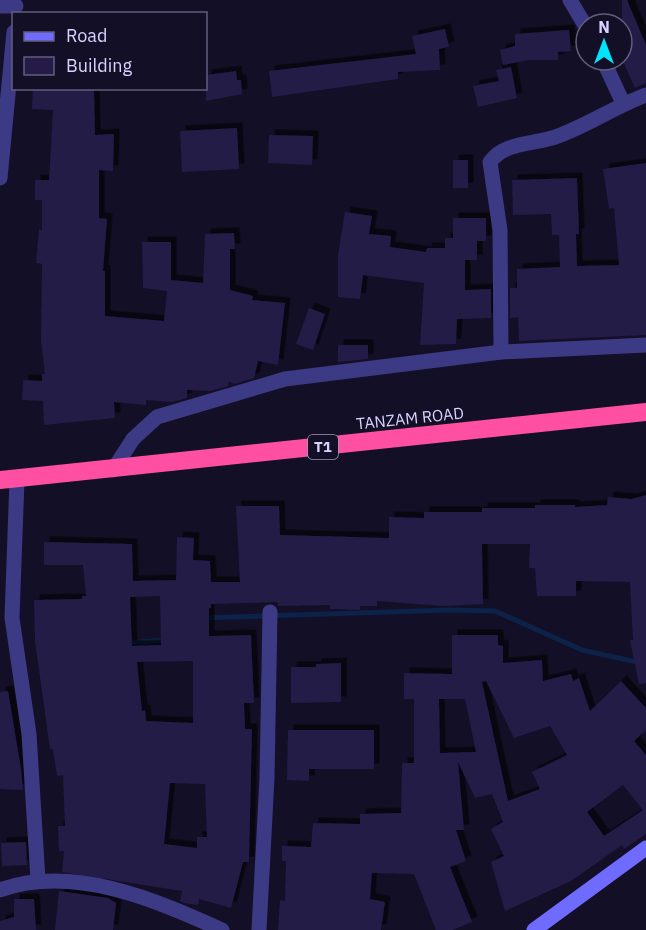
<svg xmlns="http://www.w3.org/2000/svg" width="646" height="930" font-family="'IBM Plex Sans',sans-serif">
<style>
.lines{fill:none;stroke-linecap:round;stroke-linejoin:round}
.stream{stroke:#0c2248;stroke-width:5}
.building{fill:#241b47;fill-rule:evenodd;filter:url(#shadow)}
.street{stroke:#3d3a85;stroke-width:15}
.secondary{stroke:#6f6bff;stroke-width:15}
.highway{stroke:#ff4fa3;stroke-width:18}
.labels{text-anchor:middle;stroke-width:6;stroke-linejoin:round;paint-order:stroke}
.shield{fill:#130f26;stroke:#9e99be;stroke-width:1.5}
.shield-label{font-size:15px;font-weight:bold;fill:#d9d4ff}
.street-label{font-size:16px;fill:#d9d4ff;stroke:#130f26}
</style>
<defs>
<filter id="shadow"><feDropShadow dx="5.5" dy="-5.5" stdDeviation="0" flood-color="#0009"/></filter>
</defs>
<rect width="100%" height="100%" fill="#130f26"/>
<g class="lines">
<g class="stream">
<path d="M 202,618 L 450,610 L 495,611 L 582,650 L 646,664"/>
<path d="M 125,643 L 167,640"/>
</g>
</g>
<g class="building">
<path d="M 622,0 L 627,0 L 646,45 L 646,83 L 635,88 L 622,59 Z"/>
<path d="M 445,29 L 449,47 L 439,49 L 440,70 L 398,72 L 398,79 L 272,97 L 269,71 L 416,54 L 412,36 Z"/>
<path d="M 569,30 L 571,51 L 558,52 L 558,60 L 529,60 L 503,65 L 500,50 L 515,46 L 515,34 Z"/>
<path d="M 511,67 L 517,98 L 478,107 L 473,86 L 499,81 L 496,70 Z"/>
<path d="M 236,71 L 237,80 L 241,80 L 242,94 L 206,101 L 206,75 Z"/>
<path d="M 33,88 L 94,88 L 95,135 L 114,134 L 113,171 L 99,170 L 99,218 L 107,219 L 103,271 L 105,271 L 105,316 L 164,321 L 167,291 L 143,288 L 142,242 L 171,242 L 171,280 L 203,283 L 205,234 L 234,233 L 235,249 L 230,249 L 230,290 L 253,296 L 252,300 L 285,303 L 278,365 L 258,361 L 254,378 L 235,384 L 229,382 L 228,386 L 210,391 L 187,390 L 187,398 L 172,402 L 146,400 L 146,405 L 114,402 L 115,418 L 44,425 L 43,401 L 22,400 L 23,380 L 42,381 L 42,374 L 45,374 L 41,340 L 42,264 L 36,263 L 39,229 L 42,230 L 42,200 L 35,200 L 35,180 L 49,180 L 53,110 L 32,109 Z"/>
<path d="M 237,128 L 239,169 L 182,172 L 180,131 Z"/>
<path d="M 269,135 L 313,136 L 312,165 L 268,163 Z"/>
<rect x="453" y="160" width="15" height="28"/>
<path d="M 646,163 L 646,335 L 519,341 L 518,317 L 510,318 L 510,288 L 517,288 L 517,269 L 560,267 L 559,235 L 552,235 L 551,214 L 513,215 L 512,180 L 577,178 L 579,234 L 576,234 L 577,266 L 619,265 L 614,208 L 609,209 L 603,169 Z"/>
<path d="M 345,212 L 372,216 L 369,234 L 391,236 L 390,247 L 426,252 L 427,248 L 445,248 L 445,238 L 453,238 L 453,218 L 486,218 L 486,241 L 477,241 L 477,260 L 465,260 L 465,290 L 491,289 L 491,318 L 457,319 L 456,344 L 420,345 L 424,283 L 363,275 L 360,299 L 338,297 L 338,255 Z"/>
<path d="M 309,308 L 325,314 L 313,350 L 296,344 Z"/>
<path d="M 338,345 L 368,345 L 368,359 L 338,362 Z"/>
<path d="M 646,495 L 646,683 L 639,684 L 630,640 L 633,640 L 630,582 L 576,581 L 576,596 L 537,596 L 535,568 L 529,568 L 530,544 L 482,544 L 483,604 L 443,606 L 377,601 L 377,606 L 360,606 L 360,610 L 330,609 L 330,605 L 278,606 L 278,602 L 211,604 L 211,608 L 209,608 L 209,636 L 251,635 L 254,703 L 244,703 L 245,729 L 252,729 L 249,862 L 243,862 L 231,908 L 199,899 L 198,905 L 185,903 L 180,901 L 182,891 L 62,872 L 64,851 L 59,851 L 58,826 L 65,826 L 63,775 L 57,776 L 53,749 L 50,749 L 35,641 L 34,600 L 82,599 L 82,596 L 86,596 L 83,565 L 44,565 L 44,542 L 132,544 L 133,581 L 176,580 L 177,537 L 194,538 L 193,560 L 210,561 L 211,582 L 240,582 L 236,506 L 279,506 L 280,535 L 389,538 L 389,517 L 424,518 L 424,512 L 482,512 L 482,508 L 535,508 L 535,505 L 575,505 L 575,507 L 607,505 L 608,497 L 632,499 ZM 160,596 L 161,645 L 132,646 L 130,597 ZM 193,661 L 193,723 L 146,721 L 145,710 L 142,711 L 137,662 ZM 170,783 L 205,784 L 207,837 L 197,837 L 197,848 L 164,844 Z"/>
<path d="M 452,635 L 498,635 L 498,645 L 503,646 L 503,663 L 542,660 L 543,681 L 571,674 L 573,681 L 579,678 L 590,711 L 621,681 L 646,708 L 646,730 L 634,741 L 646,755 L 646,834 L 624,849 L 622,845 L 571,881 L 505,911 L 491,862 L 504,856 L 491,829 L 503,822 L 492,794 L 475,798 L 458,762 L 464,830 L 456,830 L 466,861 L 450,867 L 472,922 L 452,930 L 436,930 L 414,874 L 372,873 L 370,899 L 385,902 L 381,930 L 278,930 L 280,900 L 285,901 L 286,861 L 282,861 L 282,846 L 311,847 L 313,823 L 360,824 L 360,814 L 401,813 L 402,763 L 414,763 L 414,699 L 404,699 L 404,673 L 452,674 ZM 486,681 L 514,738 L 550,726 L 567,755 L 532,772 L 540,789 L 508,801 L 482,682 ZM 439,699 L 465,699 L 476,752 L 440,753 ZM 623,785 L 643,810 L 604,836 L 587,812 Z"/>
<path d="M 341,663 L 341,702 L 291,703 L 291,667 L 316,667 L 316,664 Z"/>
<path d="M 8,691 L 21,769 L 23,790 L 0,789 L 0,692 Z"/>
<path d="M 288,730 L 374,730 L 374,769 L 309,769 L 309,781 L 287,780 Z"/>
<path d="M 26,842 L 27,865 L 2,866 L 1,843 Z"/>
<path d="M 59,891 L 108,898 L 116,903 L 113,930 L 55,930 Z"/>
<path d="M 14,899 L 34,899 L 36,930 L 0,930 L 0,921 L 14,917 Z"/>
</g>
<g class="lines">
<g class="street">
<path d="M 570,0 L 586,27"/>
<path d="M 0,6 L 16,6"/>
<path d="M 603,60 L 623,103"/>
<path d="M 0,178 L 14,32"/>
<path d="M 501,352 L 500,230 L 490,162 C 505,141 535,145 558,136 C 588,125 616,106 646,95"/>
<path d="M 113,470 L 133,439 L 157,417 L 285,379 L 501,352 L 646,345"/>
<path d="M 17,479 L 12,618 L 29,734 L 38,880"/>
<path d="M 0,890 C 73,864 156,900 222,930"/>
<path d="M 259,930 L 267,778 L 270,612"/>
</g>
<path class="secondary" d="M 534,930 L 646,848"/>
<path class="highway" d="M 0,480 L 646,412"/>
</g>
<g class="labels">
<rect class="shield" x="308" y="435" width="30" height="24" rx="4.5"/>
<g class="shield-label">
<text x="323" y="452">T1</text>
</g>
<g class="street-label">
<text transform="translate(410 418) rotate(-6)" y="6">TANZAM ROAD</text>
</g>
</g>
<rect x="12" y="12" width="195" height="78" fill="#130f26" stroke="#625e7d" stroke-width="1.5"/>
<rect x="24" y="32" width="30" height="9" fill="#6f6bff" stroke="#625e7d" stroke-width="1.5"/>
<text x="66" y="42" font-size="18" fill="#d9d4ff">Road</text>
<rect x="24" y="57" width="30" height="18" fill="#241b47" stroke="#625e7d" stroke-width="1.5"/>
<text x="66" y="72" font-size="18" fill="#d9d4ff">Building</text>
<g transform="translate(604 42)"><circle r="28" fill="#130f26" stroke="#625e7d" stroke-width="1.5"/>
<path d="M0-4.5L10 22L0 15L-10 22Z" fill="#00e5ff"/>
<text y="-9" font-size="16" font-weight="bold" text-anchor="middle" fill="#d9d4ff">N</text>
</g>
</svg>
